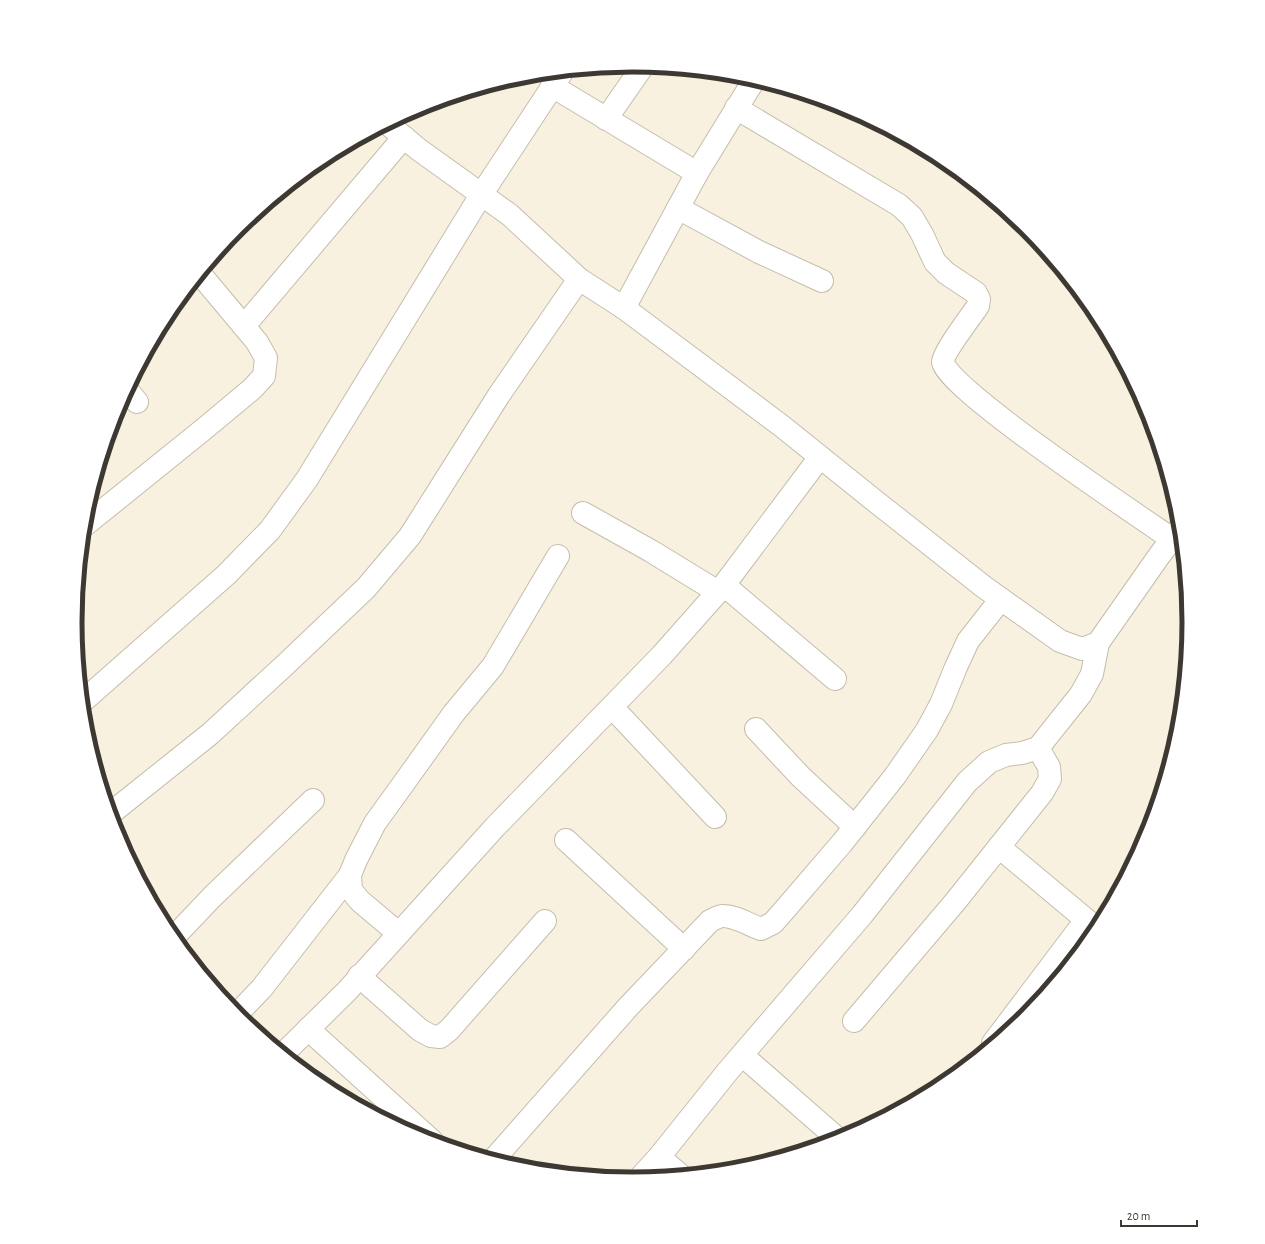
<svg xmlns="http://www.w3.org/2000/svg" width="1265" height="1244" font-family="'Alegreya Sans',sans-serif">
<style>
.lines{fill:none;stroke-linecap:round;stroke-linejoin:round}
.minor-casing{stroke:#c5bdac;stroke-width:24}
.minor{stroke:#fff;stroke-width:22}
.rim{fill:none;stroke:#3d3932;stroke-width:5}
</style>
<rect width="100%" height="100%" fill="#f9f1df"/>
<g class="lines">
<g class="minor-casing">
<g id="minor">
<path d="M 552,86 L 697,173"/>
<path d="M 736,108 L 899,205 L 912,217 L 922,234 L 935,262 L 946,273 L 976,293 L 979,299 L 978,306 C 971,316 943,353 943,362 C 946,388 1140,517 1172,539"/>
<path d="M 606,119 L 643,66"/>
<path d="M 388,124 L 418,149 L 510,215 L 579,279 L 624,308 L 783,427 L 875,501 L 984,587 L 1060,641 L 1082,649 L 1098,643 L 1159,556 L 1180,528"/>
<path d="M 678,208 L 759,252 L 822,281"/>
<path d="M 624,308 L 697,173 L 754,80"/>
<path d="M 244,326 L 404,137"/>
<path d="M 128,391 L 137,402"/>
<path d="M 583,513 L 651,551 L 718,592"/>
<path d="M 85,525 L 204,429 L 252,389 L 264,376 L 266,358 L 257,342 L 201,275"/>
<path d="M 724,585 L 835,679"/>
<path d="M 83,701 L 226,575 L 270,530 L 307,479 L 481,195 L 562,72"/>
<path d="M 612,707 L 715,817"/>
<path d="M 756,729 L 801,777 L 855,827"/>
<path d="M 111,813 L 210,734 L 285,665 L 366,588 L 410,536 L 499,395 L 579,279"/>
<path d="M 566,840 L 684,949"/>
<path d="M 999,847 L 1096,928"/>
<path d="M 398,933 L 360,901 L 351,890 L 350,875 L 356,860 L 375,823 L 401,787 L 454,713 L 493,666 L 558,556"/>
<path d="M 174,937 L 212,897 L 313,800"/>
<path d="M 359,976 L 420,1030 L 431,1036 L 440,1037 L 449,1030 L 545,921"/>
<path d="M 237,1014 L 262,988 L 350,875"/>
<path d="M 854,1021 L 955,902 L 1042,793 L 1050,779 L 1049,767 L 1038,748"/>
<path d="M 308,1029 L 432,1141"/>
<path d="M 993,1043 L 1086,920"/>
<path d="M 284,1053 L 347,991 L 495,827 L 662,655 L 724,585 L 820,457"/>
<path d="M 742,1055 L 838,1139"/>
<path d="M 659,1157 L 679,1174"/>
<path d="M 494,1159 L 628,1007 L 710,921 C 714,919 719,916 723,916 C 736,916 749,925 761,929 L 773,923 L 787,907 L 842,843 L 895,776 L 927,730 L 941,704 L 956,667 L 968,641 L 1001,599"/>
<path d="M 640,1178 L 659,1157 L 728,1071 L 862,915 L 967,782 L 989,762 L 1006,755 L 1022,753 L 1038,748 L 1081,694 L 1092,674 L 1098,643"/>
</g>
</g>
<use href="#minor" class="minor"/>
</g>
<path d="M0 0H1265V1244H0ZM82 622a550 550 0 1 1 1100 0a550 550 0 1 1-1100 0Z" fill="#fff" fill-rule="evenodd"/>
<path class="rim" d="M82 622a550 550 0 1 1 1100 0a550 550 0 1 1-1100 0Z"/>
<path d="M1121 1220v6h76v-6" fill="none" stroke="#3d3932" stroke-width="2"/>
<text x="1127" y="1220" font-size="12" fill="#3d3932" stroke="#ffffff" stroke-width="3" paint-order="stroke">20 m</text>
</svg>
